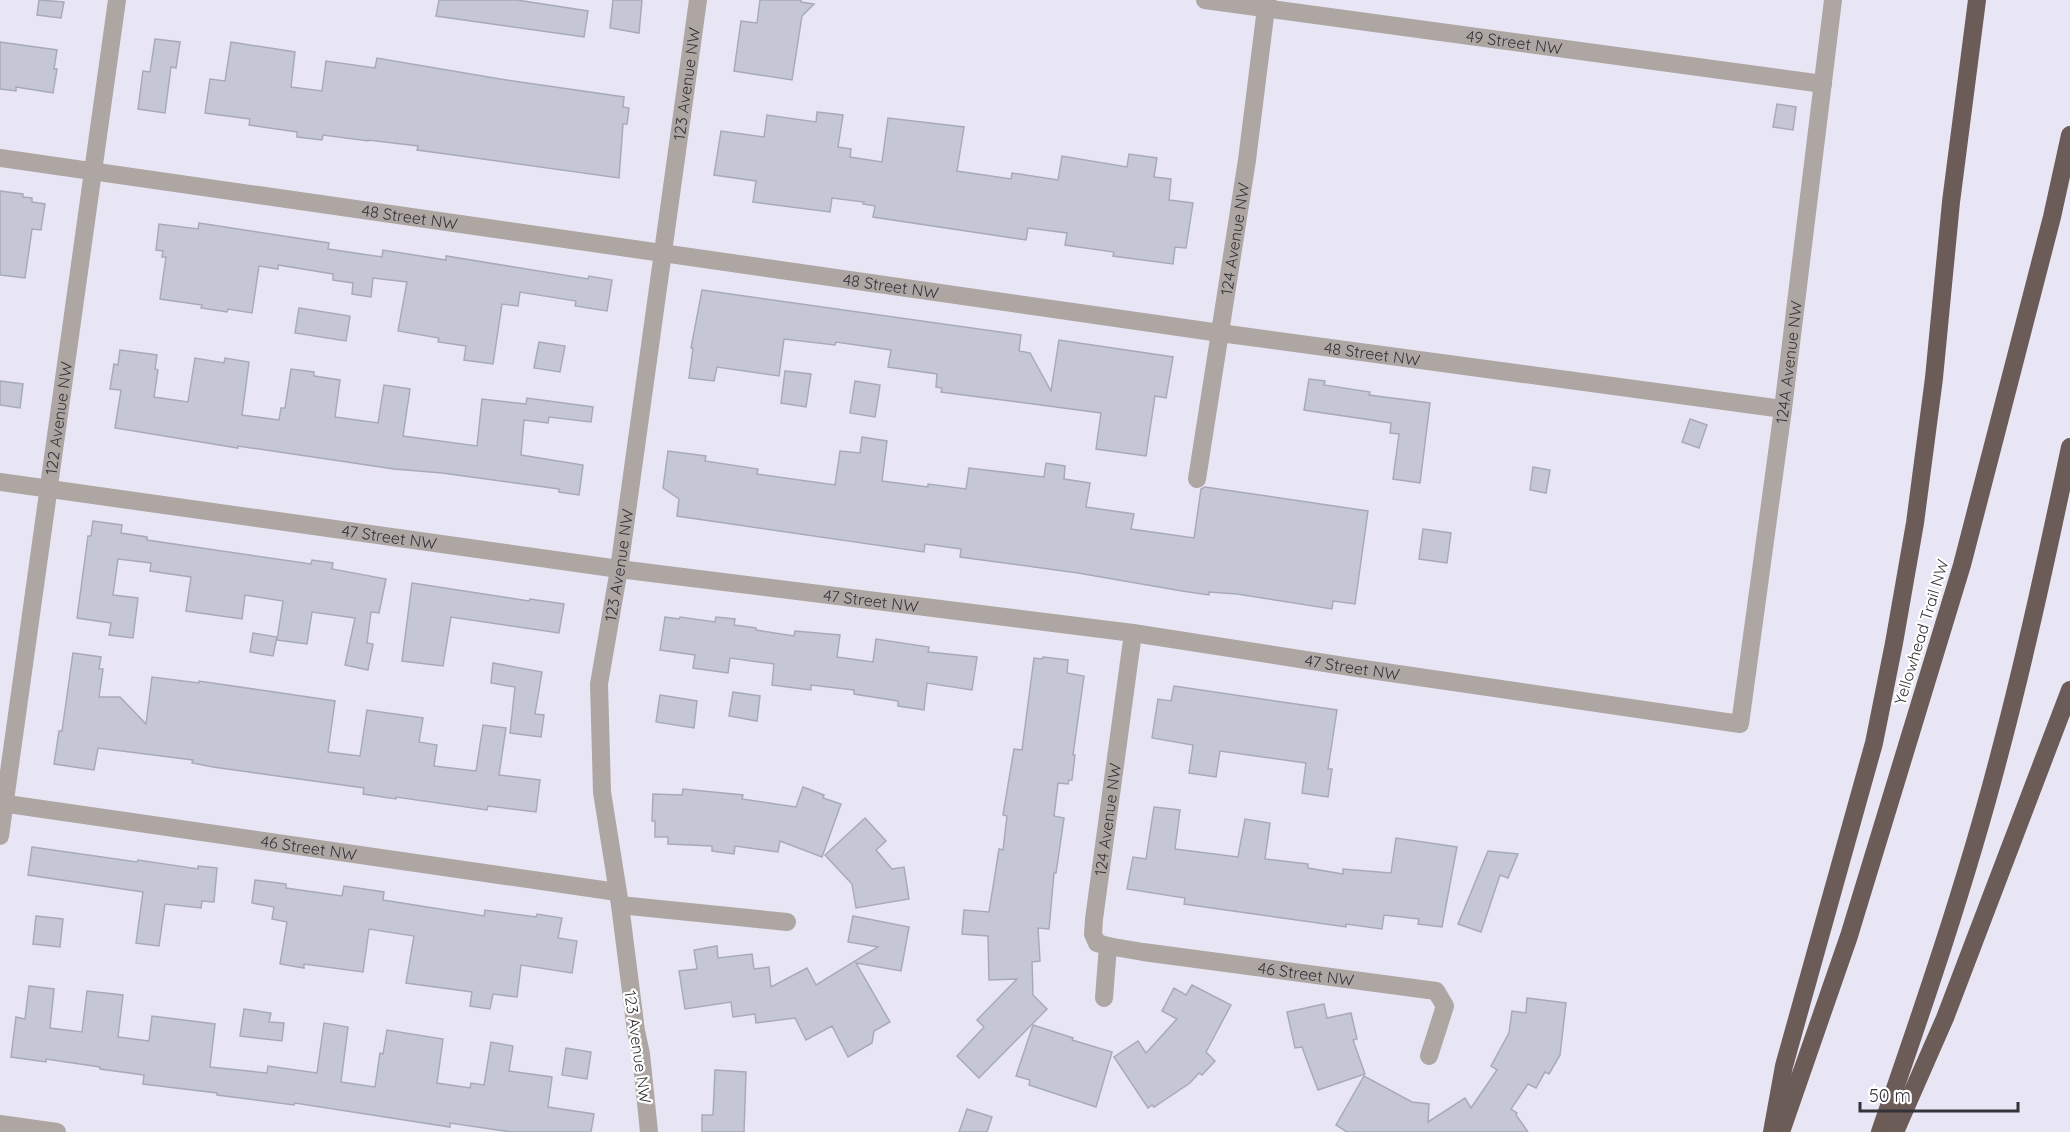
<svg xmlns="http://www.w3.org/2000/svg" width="2070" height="1132" font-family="Quicksand,sans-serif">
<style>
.building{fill:#c6c7d6;stroke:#a9aab9;stroke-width:1.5}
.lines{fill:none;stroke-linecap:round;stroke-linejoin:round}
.street{stroke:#aea6a3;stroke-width:18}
.highway{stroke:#6c5c57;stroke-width:18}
.labels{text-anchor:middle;stroke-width:4.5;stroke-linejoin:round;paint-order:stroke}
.street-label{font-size:16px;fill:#35333a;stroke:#fff}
</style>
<rect width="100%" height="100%" fill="#e8e5f5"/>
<g class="building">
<path d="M 39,0 L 64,2 L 61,18 L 37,15 Z"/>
<path d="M 439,0 L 517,0 L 588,11 L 584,37 L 436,16 Z"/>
<path d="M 613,0 L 642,0 L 639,33 L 610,28 Z"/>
<path d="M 760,0 L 801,0 L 801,2 L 814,4 L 802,16 L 792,80 L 734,71 L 741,21 L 757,23 Z"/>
<path d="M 155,39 L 180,42 L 176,68 L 171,67 L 165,113 L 138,109 L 143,71 L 150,72 Z"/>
<path d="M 0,42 L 57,50 L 54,69 L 57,69 L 53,93 L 16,87 L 16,91 L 0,89 Z"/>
<path d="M 231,42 L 295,52 L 291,87 L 322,91 L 326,61 L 375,68 L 377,58 L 500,79 L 624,97 L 623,107 L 629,108 L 627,124 L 623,124 L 619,178 L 439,153 L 417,150 L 418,146 L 368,140 L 368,141 L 323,135 L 322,140 L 297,137 L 297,132 L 249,125 L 250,119 L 205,113 L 210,79 L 225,81 Z"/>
<path d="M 1777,104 L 1796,107 L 1793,130 L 1773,127 Z"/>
<path d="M 817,112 L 843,115 L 838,147 L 851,149 L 850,157 L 882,162 L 888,118 L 964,127 L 957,171 L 1011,179 L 1012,173 L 1058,180 L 1062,156 L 1127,167 L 1129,154 L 1157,158 L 1154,177 L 1171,179 L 1169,200 L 1193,203 L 1186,248 L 1175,247 L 1173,264 L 1113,256 L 1114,252 L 1065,245 L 1067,233 L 1028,228 L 1026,240 L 873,217 L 875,206 L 863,204 L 864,202 L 832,198 L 830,212 L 753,202 L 756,181 L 714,175 L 721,131 L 764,137 L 767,115 L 816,122 Z"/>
<path d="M 0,191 L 23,194 L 23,197 L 32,198 L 32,202 L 45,204 L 41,230 L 32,229 L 25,278 L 0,275 Z"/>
<path d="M 199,223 L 329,243 L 328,249 L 382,257 L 383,250 L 446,260 L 446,256 L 588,279 L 589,276 L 612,280 L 607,311 L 575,306 L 576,301 L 520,292 L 518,306 L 502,304 L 493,364 L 464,360 L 466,346 L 438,342 L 439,338 L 398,331 L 407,282 L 373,278 L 371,297 L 352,294 L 353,283 L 333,280 L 333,274 L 278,265 L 278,269 L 259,266 L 252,313 L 228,309 L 227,312 L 201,308 L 202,305 L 160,299 L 166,257 L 162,257 L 163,251 L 156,250 L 159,224 L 198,229 Z"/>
<path d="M 702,290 L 1021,335 L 1019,351 L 1030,353 L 1051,391 L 1059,340 L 1173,357 L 1166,398 L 1155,396 L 1146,456 L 1096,449 L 1101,413 L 941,392 L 942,388 L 936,387 L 937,374 L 888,367 L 891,350 L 836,342 L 835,345 L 784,339 L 779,376 L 717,367 L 714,381 L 689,378 L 693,348 L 691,348 Z"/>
<path d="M 299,308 L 350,316 L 346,341 L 295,333 Z"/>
<path d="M 539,342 L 565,346 L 560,372 L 534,368 Z"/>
<path d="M 120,350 L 157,355 L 155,369 L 158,370 L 154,397 L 188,402 L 195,358 L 224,363 L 225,358 L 249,362 L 242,415 L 279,420 L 281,408 L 285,408 L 291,369 L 314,372 L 314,376 L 340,380 L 335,417 L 378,423 L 384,385 L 410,389 L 403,436 L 477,446 L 482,399 L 526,404 L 527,398 L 593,407 L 591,422 L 549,417 L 548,423 L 524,420 L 521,455 L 583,465 L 579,495 L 559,492 L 559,489 L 442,473 L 394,469 L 238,446 L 238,448 L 115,428 L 121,390 L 110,389 L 114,364 L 118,365 Z"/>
<path d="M 785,371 L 811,374 L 806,407 L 781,403 Z"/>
<path d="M 1309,379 L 1325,381 L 1324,385 L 1370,392 L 1369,395 L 1430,403 L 1420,483 L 1393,479 L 1399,434 L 1390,433 L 1391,423 L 1304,410 Z"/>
<path d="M 0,381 L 23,384 L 20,408 L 0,405 Z"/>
<path d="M 855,381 L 880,385 L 875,417 L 850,413 Z"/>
<path d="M 1690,419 L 1707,425 L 1699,448 L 1682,442 Z"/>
<path d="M 862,437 L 887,441 L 882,481 L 928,487 L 928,484 L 966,489 L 969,468 L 1044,477 L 1046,463 L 1065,466 L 1064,479 L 1090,483 L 1086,507 L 1134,514 L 1131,529 L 1194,538 L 1201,489 L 1205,487 L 1368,511 L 1355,604 L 1333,601 L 1332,609 L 1237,594 L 1209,592 L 1209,595 L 1182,591 L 1078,573 L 960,557 L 961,549 L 925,544 L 924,552 L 677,516 L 679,499 L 663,488 L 668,451 L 706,456 L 705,461 L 758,469 L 757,474 L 835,485 L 840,451 L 860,453 Z"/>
<path d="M 1533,467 L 1550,470 L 1546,493 L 1530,490 Z"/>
<path d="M 93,521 L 122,525 L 121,533 L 147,537 L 147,540 L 311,564 L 312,560 L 333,563 L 332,569 L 386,579 L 379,613 L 371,612 L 367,643 L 373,644 L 368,670 L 345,665 L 355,618 L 312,612 L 307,644 L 277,640 L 283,601 L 245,595 L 242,619 L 186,611 L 191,577 L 150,571 L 151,563 L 118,559 L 113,595 L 138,598 L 133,638 L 109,635 L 111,623 L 77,618 L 88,536 L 91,536 Z"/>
<path d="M 1423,529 L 1451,533 L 1447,563 L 1419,559 Z"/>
<path d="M 412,583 L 529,601 L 530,599 L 564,604 L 559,633 L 451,617 L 443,666 L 402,661 Z"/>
<path d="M 665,617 L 679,619 L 680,617 L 715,622 L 716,617 L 735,619 L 734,625 L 756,628 L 756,630 L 794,636 L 795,631 L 840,635 L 837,657 L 873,662 L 876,639 L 929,647 L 928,652 L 977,657 L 972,690 L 927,683 L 924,710 L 898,706 L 898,701 L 854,694 L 854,690 L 811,685 L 811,690 L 772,685 L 774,664 L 730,658 L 728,673 L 693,668 L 695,655 L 660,650 Z"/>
<path d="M 253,633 L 277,637 L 273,656 L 250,652 Z"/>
<path d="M 73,653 L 101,657 L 99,669 L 103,669 L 99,697 L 120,697 L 146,724 L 152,677 L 199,683 L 199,681 L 335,701 L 328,752 L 360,756 L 367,710 L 423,718 L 419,742 L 437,745 L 434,766 L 476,771 L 483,725 L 506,728 L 499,775 L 540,780 L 536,812 L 488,806 L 487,810 L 396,797 L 396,799 L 363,794 L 364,788 L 213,767 L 192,763 L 193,760 L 98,748 L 94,770 L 54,764 L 59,731 L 62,731 Z"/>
<path d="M 1043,657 L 1068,660 L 1067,673 L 1084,676 L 1073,755 L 1075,755 L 1072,780 L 1069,780 L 1068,784 L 1058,783 L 1054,816 L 1064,818 L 1056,873 L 1054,873 L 1049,929 L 1038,928 L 1040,961 L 1032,962 L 1033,995 L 1047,1009 L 979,1078 L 957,1056 L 984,1027 L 977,1020 L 1017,979 L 989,980 L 988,936 L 962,934 L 964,910 L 989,912 L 999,849 L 1003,850 L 1007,816 L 1003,815 L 1014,749 L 1022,750 L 1034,658 L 1042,659 Z"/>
<path d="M 493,663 L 542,672 L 535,714 L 544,715 L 541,737 L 510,733 L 515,687 L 491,683 Z"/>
<path d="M 1174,686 L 1337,710 L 1328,769 L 1332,769 L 1328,797 L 1302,793 L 1306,763 L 1220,751 L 1216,777 L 1189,773 L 1193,745 L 1152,738 L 1158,699 L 1171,701 Z"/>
<path d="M 733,692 L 760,696 L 757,721 L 729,716 Z"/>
<path d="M 660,695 L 697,701 L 694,728 L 656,722 Z"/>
<path d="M 803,787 L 824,795 L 823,798 L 841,804 L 822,857 L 780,841 L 778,852 L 735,846 L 734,854 L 712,851 L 712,846 L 668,844 L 668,837 L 655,837 L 655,821 L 652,821 L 653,794 L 682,795 L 683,789 L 743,795 L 742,799 L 796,807 Z"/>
<path d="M 1154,807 L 1180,810 L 1175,849 L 1238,857 L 1245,819 L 1270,823 L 1265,859 L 1308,864 L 1308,868 L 1343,874 L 1343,869 L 1391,873 L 1396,838 L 1457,847 L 1442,927 L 1418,924 L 1419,919 L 1384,915 L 1382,929 L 1346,924 L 1346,927 L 1184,904 L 1185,898 L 1127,889 L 1133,857 L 1146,859 Z"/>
<path d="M 865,818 L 886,841 L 876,850 L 892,869 L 904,867 L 909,899 L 856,908 L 852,884 L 825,855 Z"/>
<path d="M 32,847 L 137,862 L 138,860 L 198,869 L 198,866 L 217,868 L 214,902 L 202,901 L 201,908 L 165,904 L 159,946 L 136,943 L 143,892 L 28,875 Z"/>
<path d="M 1488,851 L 1518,854 L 1508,878 L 1500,875 L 1481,932 L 1458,924 Z"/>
<path d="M 255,880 L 286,884 L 286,888 L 342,896 L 344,886 L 384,892 L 383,900 L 484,916 L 485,910 L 536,917 L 537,914 L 562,918 L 558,938 L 577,941 L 572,973 L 521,965 L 517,997 L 493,994 L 490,1009 L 470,1006 L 472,992 L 406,983 L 414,936 L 369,929 L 363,972 L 304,964 L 304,968 L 280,964 L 287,922 L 272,919 L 274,907 L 252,903 Z"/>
<path d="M 36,916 L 63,919 L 60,947 L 33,944 Z"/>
<path d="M 853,916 L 909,927 L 901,971 L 856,963 L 890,1022 L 874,1031 L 872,1043 L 848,1057 L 832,1026 L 806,1040 L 795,1018 L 756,1023 L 755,1014 L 733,1017 L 731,1002 L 685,1009 L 679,971 L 697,969 L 694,950 L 717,946 L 718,958 L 752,954 L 754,969 L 769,967 L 771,987 L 807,968 L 816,985 L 878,947 L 848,942 Z"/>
<path d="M 1192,985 L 1231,1005 L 1206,1052 L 1215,1061 L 1202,1075 L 1199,1073 L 1190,1083 L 1154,1107 L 1152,1105 L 1148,1108 L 1114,1057 L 1138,1041 L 1146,1053 L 1177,1019 L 1162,1011 L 1174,988 L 1186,995 Z"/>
<path d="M 29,986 L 54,989 L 50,1028 L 82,1032 L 87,991 L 123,995 L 118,1037 L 149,1041 L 152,1016 L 215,1024 L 210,1067 L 267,1073 L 268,1066 L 317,1073 L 324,1023 L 348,1027 L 341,1082 L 375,1087 L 380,1053 L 383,1054 L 387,1030 L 443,1039 L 437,1083 L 470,1088 L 471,1083 L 484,1085 L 491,1042 L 513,1046 L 509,1071 L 552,1077 L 548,1107 L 594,1114 L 591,1132 L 511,1132 L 450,1123 L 450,1127 L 295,1103 L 294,1105 L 217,1095 L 217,1093 L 143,1084 L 144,1075 L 100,1069 L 100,1067 L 46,1059 L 46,1062 L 11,1057 L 16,1017 L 25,1019 Z"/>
<path d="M 1527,998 L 1566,1003 L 1560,1055 L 1549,1074 L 1545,1072 L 1536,1088 L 1528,1084 L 1511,1109 L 1517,1113 L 1516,1115 L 1528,1132 L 1347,1132 L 1336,1125 L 1364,1076 L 1412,1102 L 1429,1104 L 1428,1122 L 1465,1098 L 1471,1108 L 1497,1070 L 1491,1066 L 1509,1033 L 1512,1011 L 1526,1013 Z"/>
<path d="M 1324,1004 L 1327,1018 L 1351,1013 L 1357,1039 L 1353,1040 L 1365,1074 L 1318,1090 L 1302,1047 L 1295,1048 L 1287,1012 Z"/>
<path d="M 244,1009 L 271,1013 L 269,1022 L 284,1023 L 282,1041 L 240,1036 Z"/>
<path d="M 1033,1025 L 1073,1038 L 1072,1040 L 1112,1052 L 1096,1107 L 1029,1085 L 1030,1080 L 1016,1076 Z"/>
<path d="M 566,1048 L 591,1052 L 587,1079 L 562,1075 Z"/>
<path d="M 715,1070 L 746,1072 L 744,1132 L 702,1132 L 702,1115 L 713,1115 Z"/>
<path d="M 967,1109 L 992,1117 L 987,1132 L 959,1132 Z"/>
</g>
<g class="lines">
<g class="street">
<path id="s1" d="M 1205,0 L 1823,84"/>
<path id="s2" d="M 0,158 L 1220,333 L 1783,409"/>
<path id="s3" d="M 1197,479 L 1247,160 L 1267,0"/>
<path id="s4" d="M 0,482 L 619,569 L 1133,633 L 1357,668 L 1740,724 L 1783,409 L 1833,0"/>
<path id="s5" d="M 0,803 L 617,892"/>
<path id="s6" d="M 0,836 L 117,0"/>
<path d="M 620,905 L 787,922"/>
<path id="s7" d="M 1108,946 L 1143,952 L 1436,991 L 1445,1006 L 1429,1056"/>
<path id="s8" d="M 1104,998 L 1108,946 L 1097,943 L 1093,934 L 1094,919 L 1133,633"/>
<path d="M 0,1124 L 57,1132"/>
<path id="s9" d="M 649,1132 L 641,1054 L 636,1031 L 620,905 L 602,792 L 599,684 L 619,569 L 698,0"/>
</g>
<g class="highway">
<path d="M 1782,1129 L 1849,936 L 1962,565 L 2052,217 L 2070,135"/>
<path d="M 1772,1132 L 1784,1066 L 1874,743 L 1894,643 L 1915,523 L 1934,378 L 1951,202 L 1977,0"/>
<path d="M 1880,1132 C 1923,1008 1966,883 1999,756 C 2026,654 2048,551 2070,447"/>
<path d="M 1895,1132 L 1945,1018 L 2070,690"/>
</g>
</g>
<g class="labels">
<g class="street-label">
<text dy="6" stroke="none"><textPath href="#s1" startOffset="312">49 Street NW</textPath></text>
<text dy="6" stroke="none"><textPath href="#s9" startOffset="1058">123 Avenue NW</textPath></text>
<text dy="6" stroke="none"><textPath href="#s2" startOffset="414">48 Street NW</textPath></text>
<text dy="6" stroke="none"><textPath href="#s3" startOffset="243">124 Avenue NW</textPath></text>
<text dy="6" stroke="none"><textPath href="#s2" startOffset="900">48 Street NW</textPath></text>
<text dy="6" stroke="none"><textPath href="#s2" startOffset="1386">48 Street NW</textPath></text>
<text dy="6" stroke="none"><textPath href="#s4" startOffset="2122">124A Avenue NW</textPath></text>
<text dy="6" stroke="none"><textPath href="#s6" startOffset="422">122 Avenue NW</textPath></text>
<text dy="6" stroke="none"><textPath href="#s4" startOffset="393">47 Street NW</textPath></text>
<text dy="6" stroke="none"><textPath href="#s9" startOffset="572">123 Avenue NW</textPath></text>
<text dy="6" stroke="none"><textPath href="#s4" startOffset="879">47 Street NW</textPath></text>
<text transform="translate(1921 632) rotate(-73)" y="6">Yellowhead Trail NW</text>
<text dy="6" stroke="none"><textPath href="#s4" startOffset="1365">47 Street NW</textPath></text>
<text dy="6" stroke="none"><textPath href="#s8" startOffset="189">124 Avenue NW</textPath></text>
<text dy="6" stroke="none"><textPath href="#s5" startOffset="312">46 Street NW</textPath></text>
<text dy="6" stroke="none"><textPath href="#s7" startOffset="200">46 Street NW</textPath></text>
<text transform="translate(638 1047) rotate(82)" y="6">123 Avenue NW</text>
</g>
</g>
<path d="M1860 1102v9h158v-9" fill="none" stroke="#35333a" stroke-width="3"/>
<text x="1869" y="1102" font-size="18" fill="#35333a" stroke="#ffffff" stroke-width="4.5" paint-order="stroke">50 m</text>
</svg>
